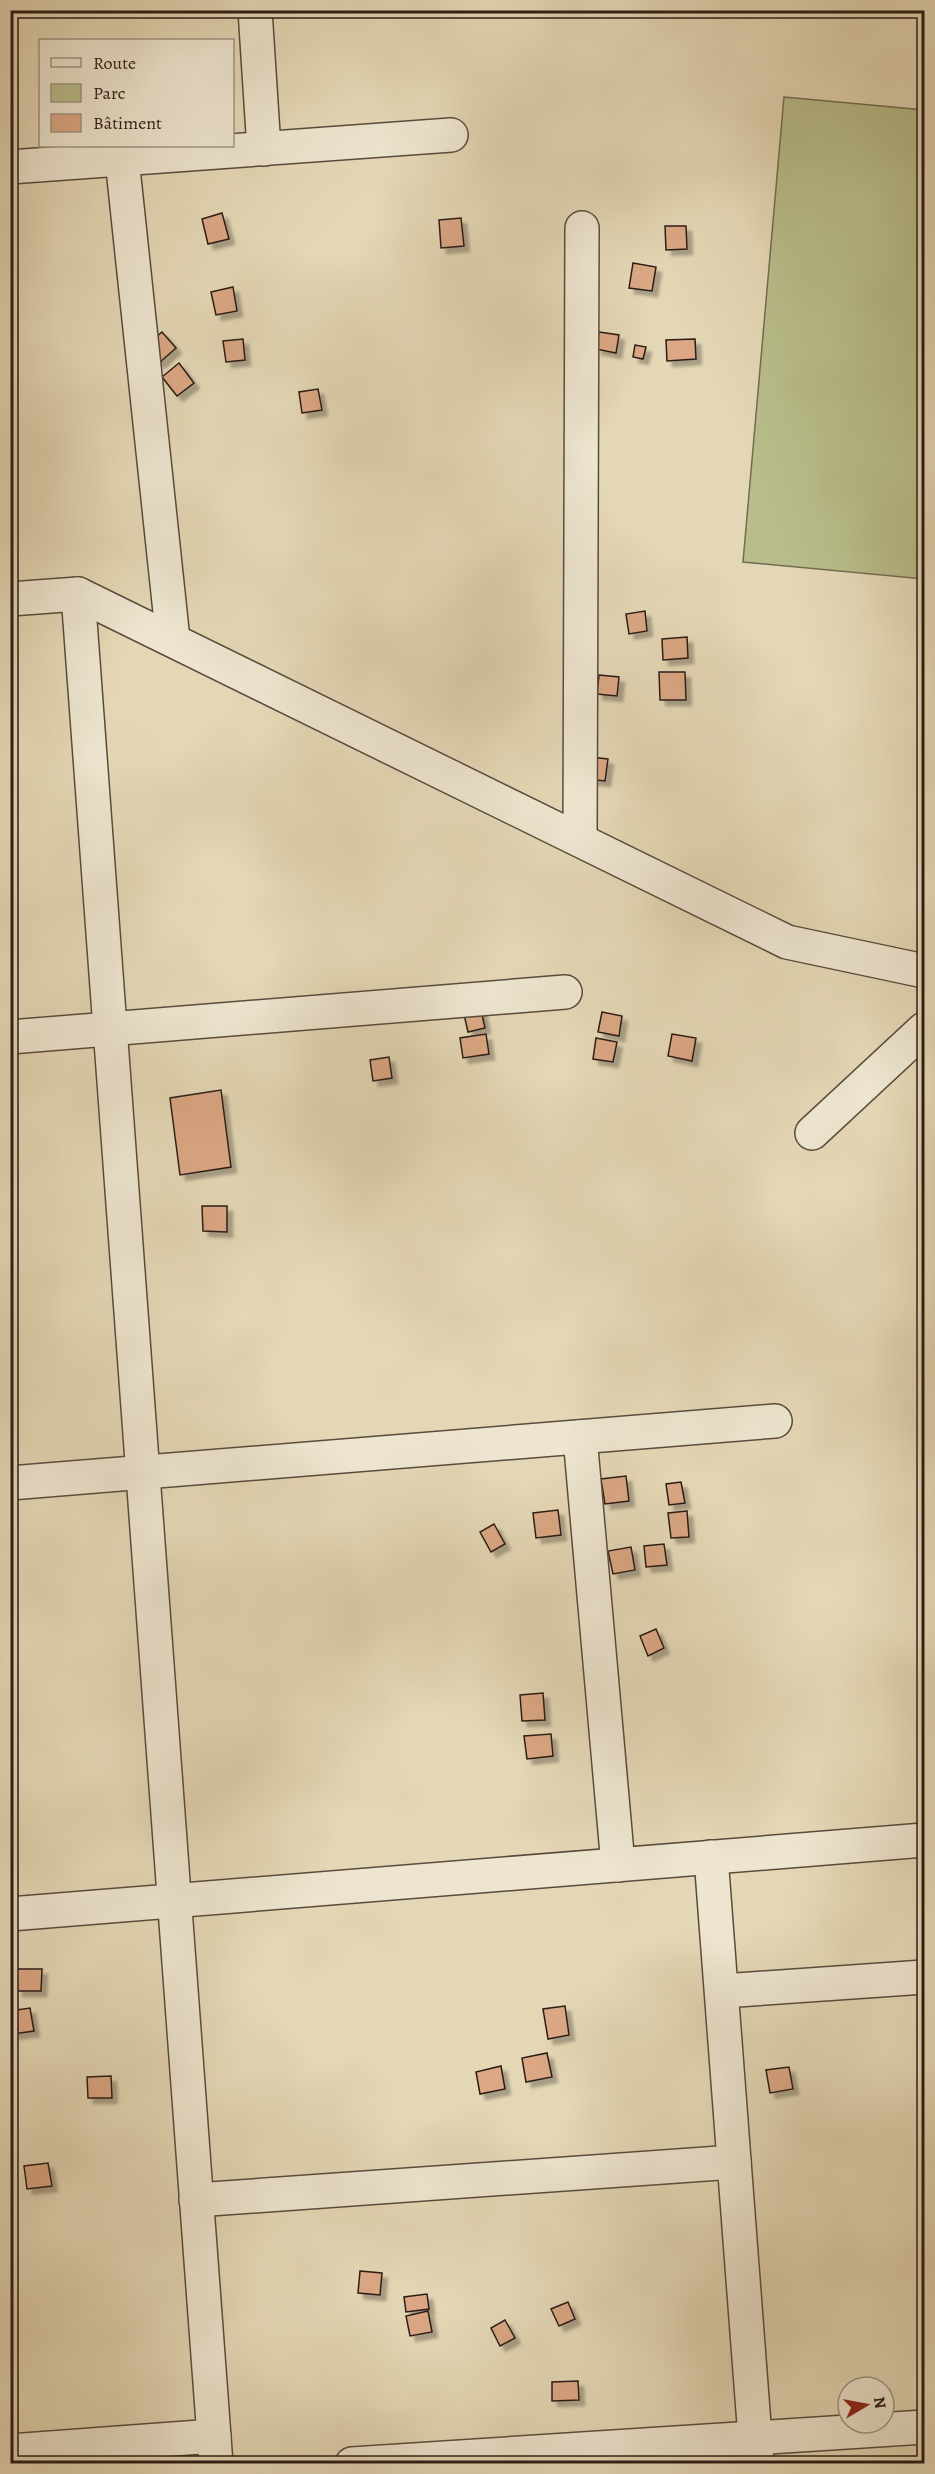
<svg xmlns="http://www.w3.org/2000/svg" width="935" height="2474" font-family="Alegreya,serif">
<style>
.green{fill:#b8bd8b;stroke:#726c51;stroke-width:1.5}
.building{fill:#dba784;stroke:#2c1c17;stroke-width:1.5;filter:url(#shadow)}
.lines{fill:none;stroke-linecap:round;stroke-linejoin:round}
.minor-casing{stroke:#5a4b3e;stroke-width:36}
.minor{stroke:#ede5cf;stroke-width:33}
</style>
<defs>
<filter id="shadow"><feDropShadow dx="5.5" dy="5.5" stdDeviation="1.5" flood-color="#0004"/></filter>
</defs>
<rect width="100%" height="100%" fill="#e4d7b5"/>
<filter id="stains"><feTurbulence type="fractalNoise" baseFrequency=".00333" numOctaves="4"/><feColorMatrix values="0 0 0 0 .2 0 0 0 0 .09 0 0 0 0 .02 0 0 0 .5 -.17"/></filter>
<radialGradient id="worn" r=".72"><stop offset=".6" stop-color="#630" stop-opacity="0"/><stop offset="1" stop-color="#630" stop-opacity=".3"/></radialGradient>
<path class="green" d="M 784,97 L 924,110 L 924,579 L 743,562 Z"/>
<g class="building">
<path d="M 222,213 L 229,239 L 208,244 L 202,219 Z"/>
<path d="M 461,218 L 464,246 L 441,248 L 439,220 Z"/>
<path d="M 665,226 L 686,226 L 687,249 L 666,250 Z"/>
<path d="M 633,263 L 656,267 L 652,291 L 629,288 Z"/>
<path d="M 233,287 L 237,311 L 216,315 L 211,292 Z"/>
<path d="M 162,332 L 176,348 L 159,363 L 145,347 Z"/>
<path d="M 599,332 L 619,335 L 616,353 L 596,349 Z"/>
<path d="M 243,339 L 245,360 L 226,362 L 223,341 Z"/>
<path d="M 695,339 L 696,359 L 667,361 L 666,340 Z"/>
<path d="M 635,345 L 646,347 L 643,359 L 633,357 Z"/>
<path d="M 179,363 L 194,383 L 177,396 L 162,377 Z"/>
<path d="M 318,389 L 322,410 L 302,413 L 299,392 Z"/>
<path d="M 645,611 L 647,631 L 629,634 L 626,614 Z"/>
<path d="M 687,637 L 688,658 L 663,660 L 662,639 Z"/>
<path d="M 659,672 L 685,672 L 686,700 L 660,700 Z"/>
<path d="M 599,675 L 619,677 L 617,696 L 597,694 Z"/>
<path d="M 590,757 L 608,759 L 605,781 L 588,779 Z"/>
<path d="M 480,1005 L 485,1028 L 468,1032 L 463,1010 Z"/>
<path d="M 602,1012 L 622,1016 L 619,1036 L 598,1032 Z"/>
<path d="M 486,1034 L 489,1054 L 463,1058 L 460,1038 Z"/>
<path d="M 672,1034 L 696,1038 L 692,1061 L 668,1056 Z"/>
<path d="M 596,1038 L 617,1042 L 613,1062 L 593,1059 Z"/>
<path d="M 389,1057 L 392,1078 L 373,1081 L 370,1060 Z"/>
<path d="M 221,1090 L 231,1167 L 180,1175 L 170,1098 Z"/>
<path d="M 202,1206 L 227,1206 L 227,1232 L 203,1231 Z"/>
<path d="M 626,1476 L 629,1501 L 605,1504 L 601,1479 Z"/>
<path d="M 681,1482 L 685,1503 L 669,1505 L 666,1484 Z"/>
<path d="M 558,1510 L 561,1535 L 536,1538 L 533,1513 Z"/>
<path d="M 687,1511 L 689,1537 L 671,1538 L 668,1513 Z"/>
<path d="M 494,1524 L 505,1544 L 491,1552 L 480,1532 Z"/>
<path d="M 664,1544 L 667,1565 L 646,1567 L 644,1546 Z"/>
<path d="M 631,1547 L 635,1570 L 613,1574 L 608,1551 Z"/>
<path d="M 656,1629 L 664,1648 L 648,1656 L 640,1636 Z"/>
<path d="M 543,1693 L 545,1720 L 522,1721 L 520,1695 Z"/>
<path d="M 551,1734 L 553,1756 L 527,1759 L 524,1736 Z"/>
<path d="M 17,1969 L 42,1969 L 41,1991 L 17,1991 Z"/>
<path d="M 565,2006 L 569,2035 L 548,2039 L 543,2009 Z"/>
<path d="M 30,2008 L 34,2031 L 13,2034 L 10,2011 Z"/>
<path d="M 547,2053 L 552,2077 L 526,2082 L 522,2058 Z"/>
<path d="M 501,2066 L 505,2089 L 480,2094 L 476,2072 Z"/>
<path d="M 789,2067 L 793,2089 L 770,2093 L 766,2070 Z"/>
<path d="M 111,2076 L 112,2098 L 88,2098 L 87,2077 Z"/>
<path d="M 48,2163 L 52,2186 L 27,2189 L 24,2166 Z"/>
<path d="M 360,2271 L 382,2273 L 380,2295 L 358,2293 Z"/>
<path d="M 427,2294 L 429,2309 L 406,2312 L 404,2297 Z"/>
<path d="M 568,2302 L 575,2319 L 559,2326 L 551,2309 Z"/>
<path d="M 428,2311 L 432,2332 L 410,2336 L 406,2316 Z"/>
<path d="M 505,2320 L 515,2338 L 500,2346 L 491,2328 Z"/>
<path d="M 578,2381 L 579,2400 L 552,2401 L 552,2382 Z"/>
</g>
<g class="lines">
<g class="minor-casing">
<g id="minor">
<path d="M 255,10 L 264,149"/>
<path d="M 122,159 L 173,640"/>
<path d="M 10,167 L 451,135"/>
<path d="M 78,594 L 216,2464"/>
<path d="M 10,599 L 78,594 L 787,942 L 924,971"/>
<path d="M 580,840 L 582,228"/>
<path d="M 10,1037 L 565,992"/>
<path d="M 812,1133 L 924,1029"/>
<path d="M 580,1437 L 618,1865"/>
<path d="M 10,1483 L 775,1421"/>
<path d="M 711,1857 L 757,2464"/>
<path d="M 10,1914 L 924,1840"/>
<path d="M 722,1991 L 924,1977"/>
<path d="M 196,2200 L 734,2162"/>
<path d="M 10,2451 L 214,2436"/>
<path d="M 352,2464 L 924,2427"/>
</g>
</g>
<use href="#minor" class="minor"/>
</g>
<rect width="935" height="2474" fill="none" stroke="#e4d7b5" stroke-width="36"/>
<rect x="12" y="12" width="911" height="2450" fill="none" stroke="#2c1c17" stroke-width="3"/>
<rect x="18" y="18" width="899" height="2438" fill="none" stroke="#2c1c17" stroke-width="1.5"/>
<rect x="39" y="39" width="195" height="108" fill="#ede5cf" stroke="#a09585" stroke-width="1.5"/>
<rect x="51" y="58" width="30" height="9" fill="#ede5cf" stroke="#a09585" stroke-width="1.5"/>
<text x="93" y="69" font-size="18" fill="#2c1c17">Route</text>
<rect x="51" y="84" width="30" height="18" fill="#b8bd8b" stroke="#a09585" stroke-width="1.5"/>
<text x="93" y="99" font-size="18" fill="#2c1c17">Parc</text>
<rect x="51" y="114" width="30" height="18" fill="#dba784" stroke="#a09585" stroke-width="1.5"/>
<text x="93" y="129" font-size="18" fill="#2c1c17">Bâtiment</text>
<g transform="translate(866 2405) rotate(80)"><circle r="28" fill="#ede5cf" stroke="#a09585" stroke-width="1.5"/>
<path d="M0-4.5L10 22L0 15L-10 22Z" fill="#8f2418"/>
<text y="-9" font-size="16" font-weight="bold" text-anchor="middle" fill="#2c1c17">N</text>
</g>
<rect width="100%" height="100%" filter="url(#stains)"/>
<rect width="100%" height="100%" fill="url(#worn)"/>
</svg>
